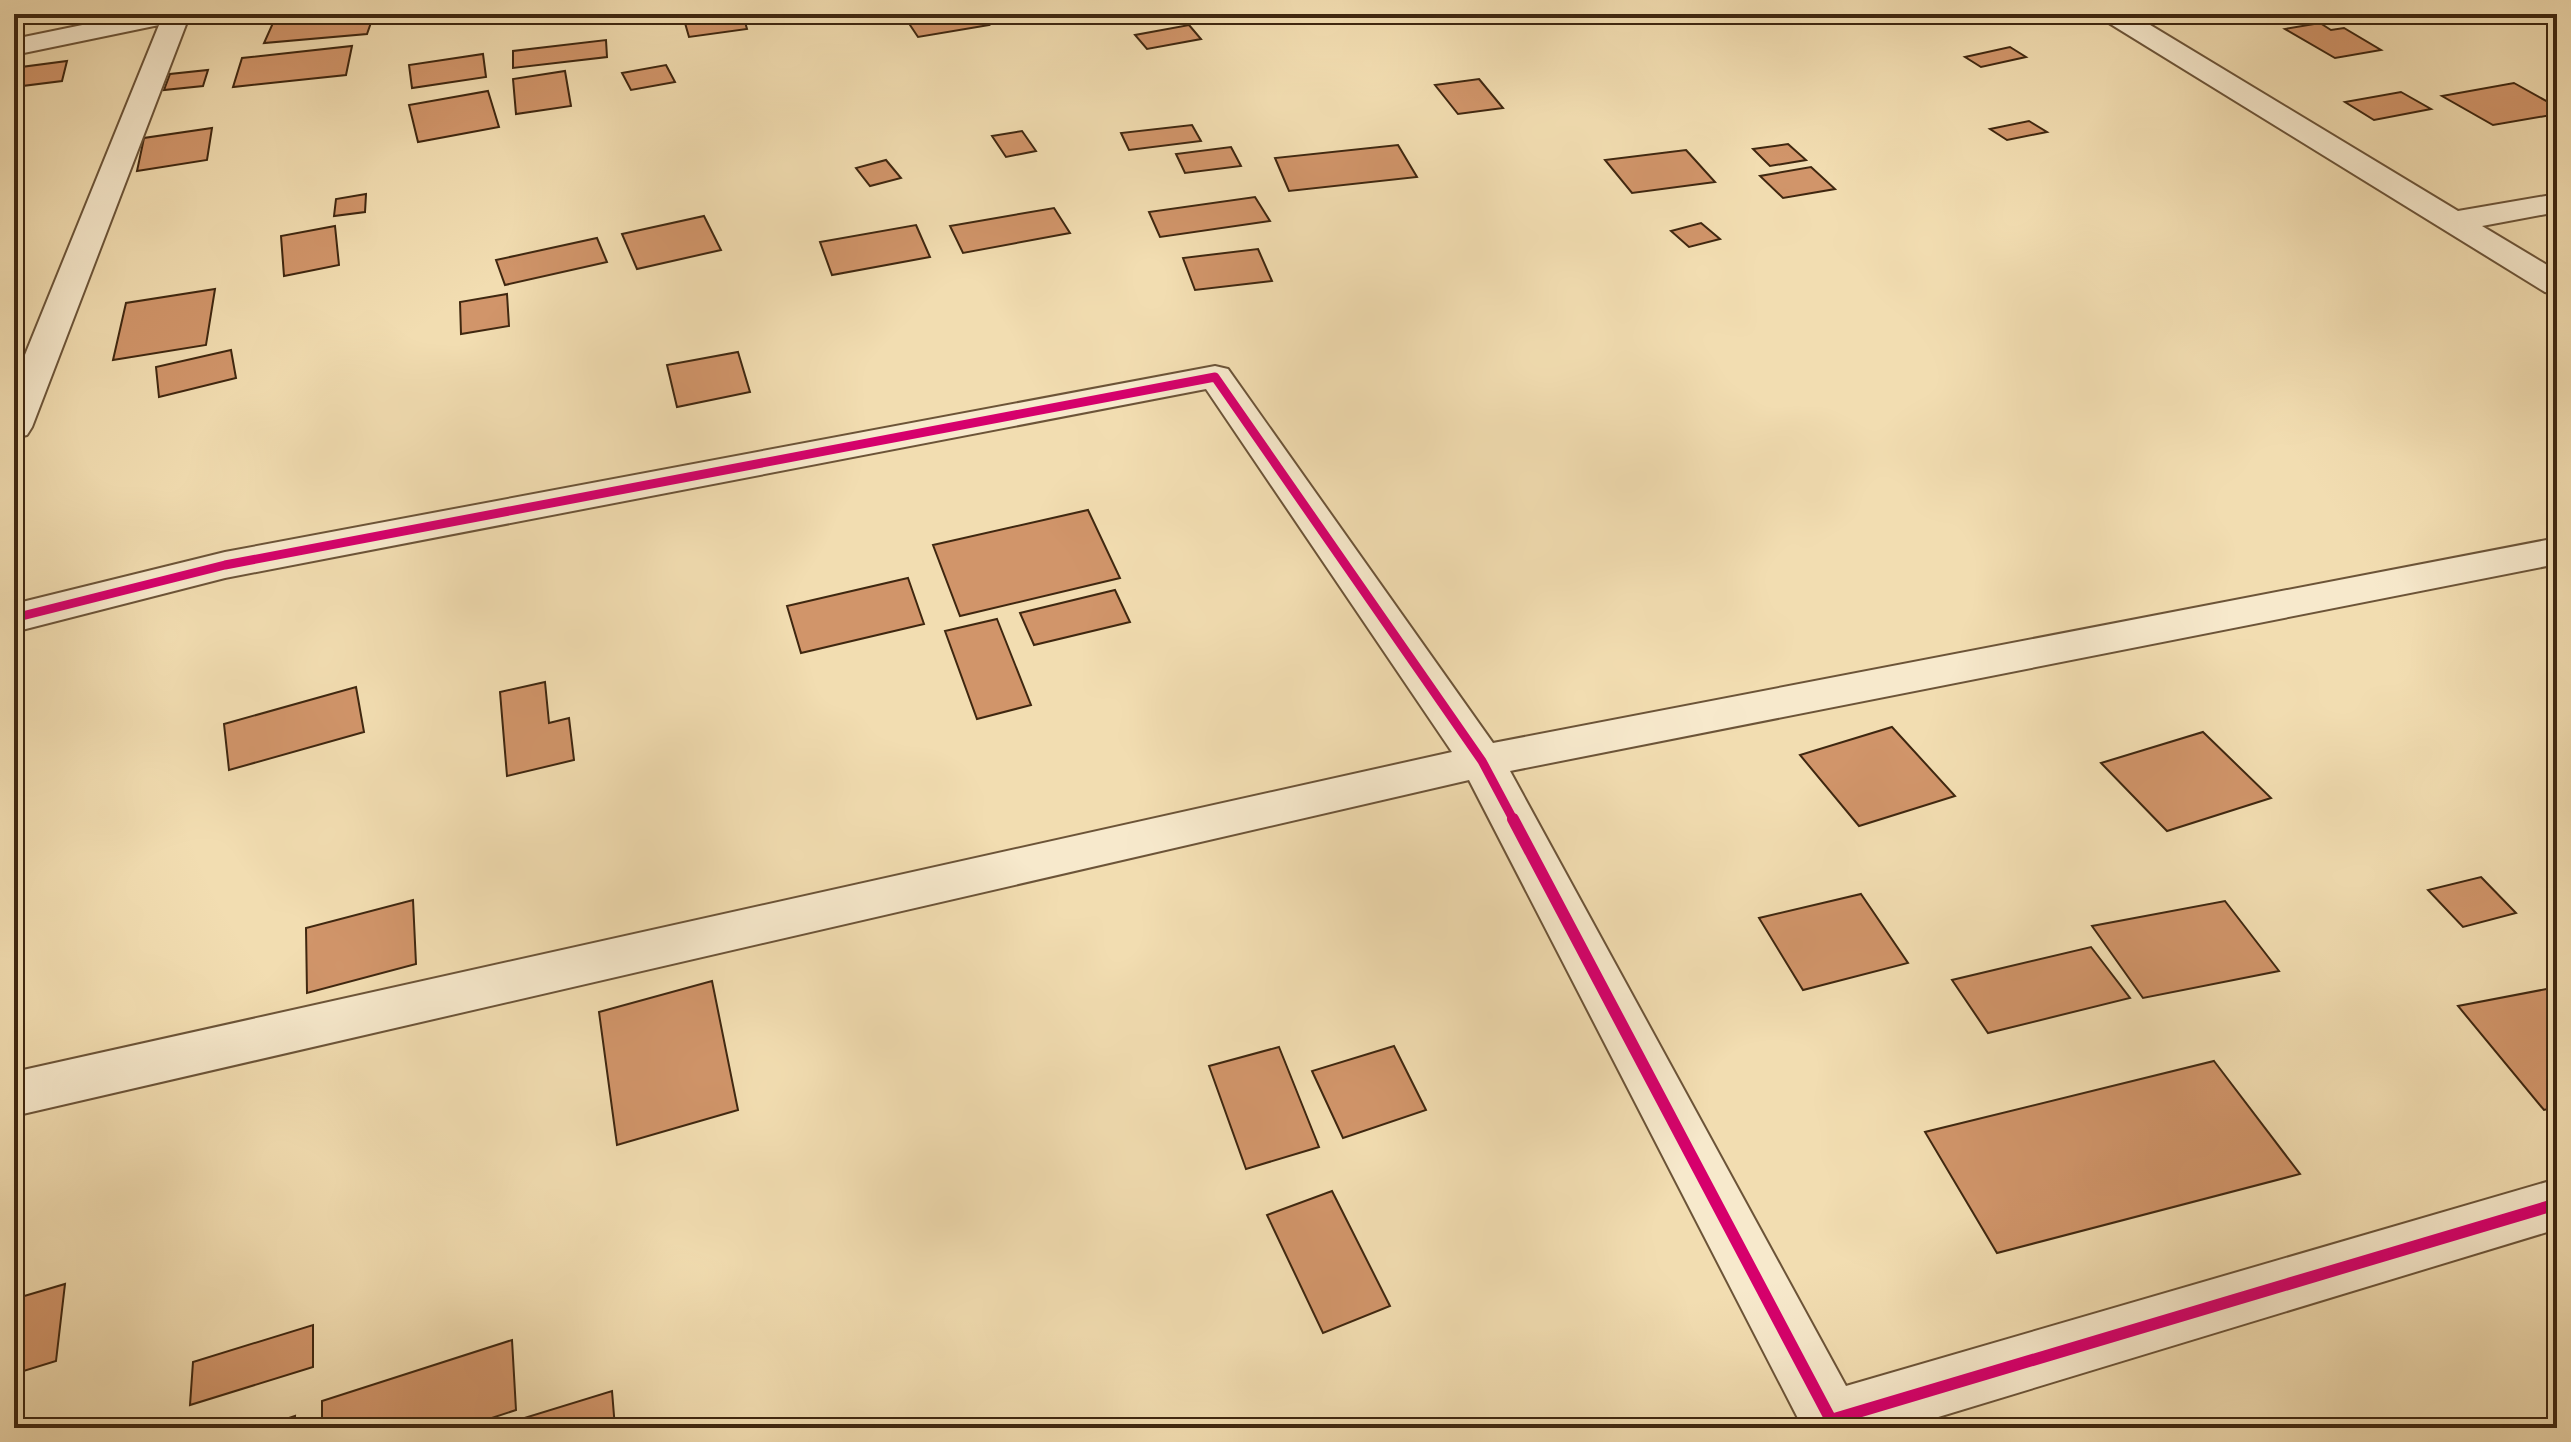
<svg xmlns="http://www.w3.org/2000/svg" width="2571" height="1442" font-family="Vollkorn,serif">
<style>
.building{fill:#d1956a;stroke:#3f2710;stroke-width:2}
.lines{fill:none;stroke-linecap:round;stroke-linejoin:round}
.minor-casing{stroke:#6c5438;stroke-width:4}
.minor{fill:#f7e9cc;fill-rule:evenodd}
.cycleway-far1-casing{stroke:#f7e9cc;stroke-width:14}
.cycleway-casing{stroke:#f7e9cc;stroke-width:17}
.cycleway-far1{stroke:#d6006c;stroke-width:9}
.cycleway{stroke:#d6006c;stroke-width:12}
</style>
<rect width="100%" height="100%" fill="#f2ddb1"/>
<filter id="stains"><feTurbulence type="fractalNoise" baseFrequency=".0025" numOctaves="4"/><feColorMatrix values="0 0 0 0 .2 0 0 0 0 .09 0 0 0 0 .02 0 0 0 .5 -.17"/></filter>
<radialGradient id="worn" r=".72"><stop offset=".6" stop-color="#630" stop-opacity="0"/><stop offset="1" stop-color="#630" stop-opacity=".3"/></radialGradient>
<g class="building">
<path d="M 14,14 L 38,14 L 36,22 L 14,26 Z"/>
<path d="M 277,14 L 374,14 L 367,34 L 264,43 Z"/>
<path d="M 956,14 L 981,14 L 989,25 L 918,37 L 908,22 Z"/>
<path d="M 1085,14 L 1144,14 L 1090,22 Z"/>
<path d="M 743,15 L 747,29 L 689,37 L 685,23 Z"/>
<path d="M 2320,23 L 2331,30 L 2344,28 L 2381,50 L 2335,58 L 2285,29 Z"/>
<path d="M 1189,25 L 1201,39 L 1147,49 L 1135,35 Z"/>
<path d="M 606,40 L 607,57 L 513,68 L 513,51 Z"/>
<path d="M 352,46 L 346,75 L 233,87 L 242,58 Z"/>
<path d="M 2010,47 L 2026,57 L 1981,67 L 1965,57 Z"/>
<path d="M 483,54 L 486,77 L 412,88 L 409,65 Z"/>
<path d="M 67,61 L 62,81 L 14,87 L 14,68 Z"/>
<path d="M 666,65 L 675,82 L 631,90 L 622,73 Z"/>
<path d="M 208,70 L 203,86 L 164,90 L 170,74 Z"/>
<path d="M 565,71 L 571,106 L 516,114 L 513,79 Z"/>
<path d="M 1479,79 L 1503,108 L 1458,114 L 1435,85 Z"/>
<path d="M 2514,83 L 2557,107 L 2557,114 L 2493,125 L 2442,96 Z"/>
<path d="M 488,91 L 499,127 L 418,142 L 409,105 Z"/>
<path d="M 2401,92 L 2431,109 L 2374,120 L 2345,102 Z"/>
<path d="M 2029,121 L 2047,132 L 2007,140 L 1990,129 Z"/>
<path d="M 1192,125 L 1201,141 L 1129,150 L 1121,133 Z"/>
<path d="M 212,128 L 207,160 L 137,171 L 144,138 Z"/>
<path d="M 1022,131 L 1036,151 L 1006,157 L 992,136 Z"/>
<path d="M 1788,144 L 1806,160 L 1770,166 L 1753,149 Z"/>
<path d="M 1398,145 L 1417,177 L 1289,191 L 1275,158 Z"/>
<path d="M 1231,147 L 1241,166 L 1185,173 L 1176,154 Z"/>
<path d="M 1686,150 L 1715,182 L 1632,193 L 1605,160 Z"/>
<path d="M 886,160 L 901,178 L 870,186 L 856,168 Z"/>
<path d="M 1811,167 L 1835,189 L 1783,198 L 1760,176 Z"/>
<path d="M 366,194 L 365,212 L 334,216 L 336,199 Z"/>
<path d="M 1255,197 L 1270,221 L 1160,237 L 1149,212 Z"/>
<path d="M 1054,208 L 1070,233 L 963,253 L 950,226 Z"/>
<path d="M 704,216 L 721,250 L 637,269 L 622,234 Z"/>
<path d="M 1701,223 L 1720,239 L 1689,247 L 1671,231 Z"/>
<path d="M 916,225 L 930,257 L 832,275 L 820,242 Z"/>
<path d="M 335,226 L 339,265 L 284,276 L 281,236 Z"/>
<path d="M 597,238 L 607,262 L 505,285 L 496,260 Z"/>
<path d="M 1258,249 L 1272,281 L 1195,290 L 1183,258 Z"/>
<path d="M 215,289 L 206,345 L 113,360 L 126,303 Z"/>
<path d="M 507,294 L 509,326 L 461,334 L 460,302 Z"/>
<path d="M 231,350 L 236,378 L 159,397 L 156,367 Z"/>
<path d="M 738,352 L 750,392 L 677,407 L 667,365 Z"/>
<path d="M 1088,510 L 1120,578 L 960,616 L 933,545 Z"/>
<path d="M 908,578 L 924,624 L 801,653 L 787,606 Z"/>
<path d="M 1115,590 L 1130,622 L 1034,645 L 1020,613 Z"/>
<path d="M 997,619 L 1031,705 L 977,719 L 945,631 Z"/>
<path d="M 545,682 L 549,723 L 569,718 L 574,760 L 507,776 L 500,692 Z"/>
<path d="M 356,687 L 364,732 L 229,770 L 224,724 Z"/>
<path d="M 1892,727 L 1955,796 L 1859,826 L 1800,755 Z"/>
<path d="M 2203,732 L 2271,798 L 2167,831 L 2101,763 Z"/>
<path d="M 2481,877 L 2516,913 L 2463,927 L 2428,890 Z"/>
<path d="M 1861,894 L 1908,963 L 1803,990 L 1759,918 Z"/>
<path d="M 413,900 L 416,964 L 307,993 L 306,928 Z"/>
<path d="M 2225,901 L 2279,971 L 2143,998 L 2092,926 Z"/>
<path d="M 2091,947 L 2130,998 L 1988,1033 L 1952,980 Z"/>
<path d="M 712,981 L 738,1110 L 617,1145 L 599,1012 Z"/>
<path d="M 2557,987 L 2557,1107 L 2544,1110 L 2458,1006 Z"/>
<path d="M 1394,1046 L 1426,1110 L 1343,1138 L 1312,1071 Z"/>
<path d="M 1279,1047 L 1319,1147 L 1246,1169 L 1209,1066 Z"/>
<path d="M 2214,1061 L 2300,1174 L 1997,1253 L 1925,1132 Z"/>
<path d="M 1332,1191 L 1390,1306 L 1323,1333 L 1267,1215 Z"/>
<path d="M 65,1284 L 56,1361 L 14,1374 L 14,1299 Z"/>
<path d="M 313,1325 L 313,1367 L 190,1405 L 193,1362 Z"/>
<path d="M 512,1340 L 516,1410 L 461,1428 L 322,1428 L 322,1401 Z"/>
<path d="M 612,1391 L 615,1428 L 508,1428 L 508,1423 Z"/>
<path d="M 295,1416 L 294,1428 L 259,1428 Z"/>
</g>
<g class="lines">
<g class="minor-casing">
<g id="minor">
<path d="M 136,14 L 190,14 L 32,427 L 27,435 L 14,438 L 14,382 L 159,25 L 14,55 L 14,39 Z"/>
<path d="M 2100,14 L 2132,14 L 2458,211 L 2557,194 L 2557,212 L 2482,226 L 2557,271 L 2557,295 L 2545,292 L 2104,20 Z"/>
<path d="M 1215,366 L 1228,369 L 1493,743 L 2557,538 L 2557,564 L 1510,771 L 1846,1386 L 2557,1179 L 2557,1229 L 1902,1428 L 1803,1428 L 1469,780 L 14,1116 L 14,1072 L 1452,752 L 1206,389 L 225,578 L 14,632 L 14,604 L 225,552 Z"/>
</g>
</g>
<use href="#minor" class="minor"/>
<g class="cycleway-far1-casing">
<path id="cycleway-far1" d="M 14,618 L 225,565 L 1215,377 L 1482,761 L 1514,821"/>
</g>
<g class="cycleway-casing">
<path id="cycleway" d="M 1513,819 L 1831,1420 L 2557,1204"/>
</g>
<use href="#cycleway-far1" class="cycleway-far1"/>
<use href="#cycleway" class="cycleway"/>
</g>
<rect width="2571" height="1442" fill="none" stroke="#f2ddb1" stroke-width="48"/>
<rect x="16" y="16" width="2539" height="1410" fill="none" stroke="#3f2710" stroke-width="4"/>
<rect x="24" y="24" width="2523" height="1394" fill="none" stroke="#3f2710" stroke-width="2"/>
<rect width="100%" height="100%" filter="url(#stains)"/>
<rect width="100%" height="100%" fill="url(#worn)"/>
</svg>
